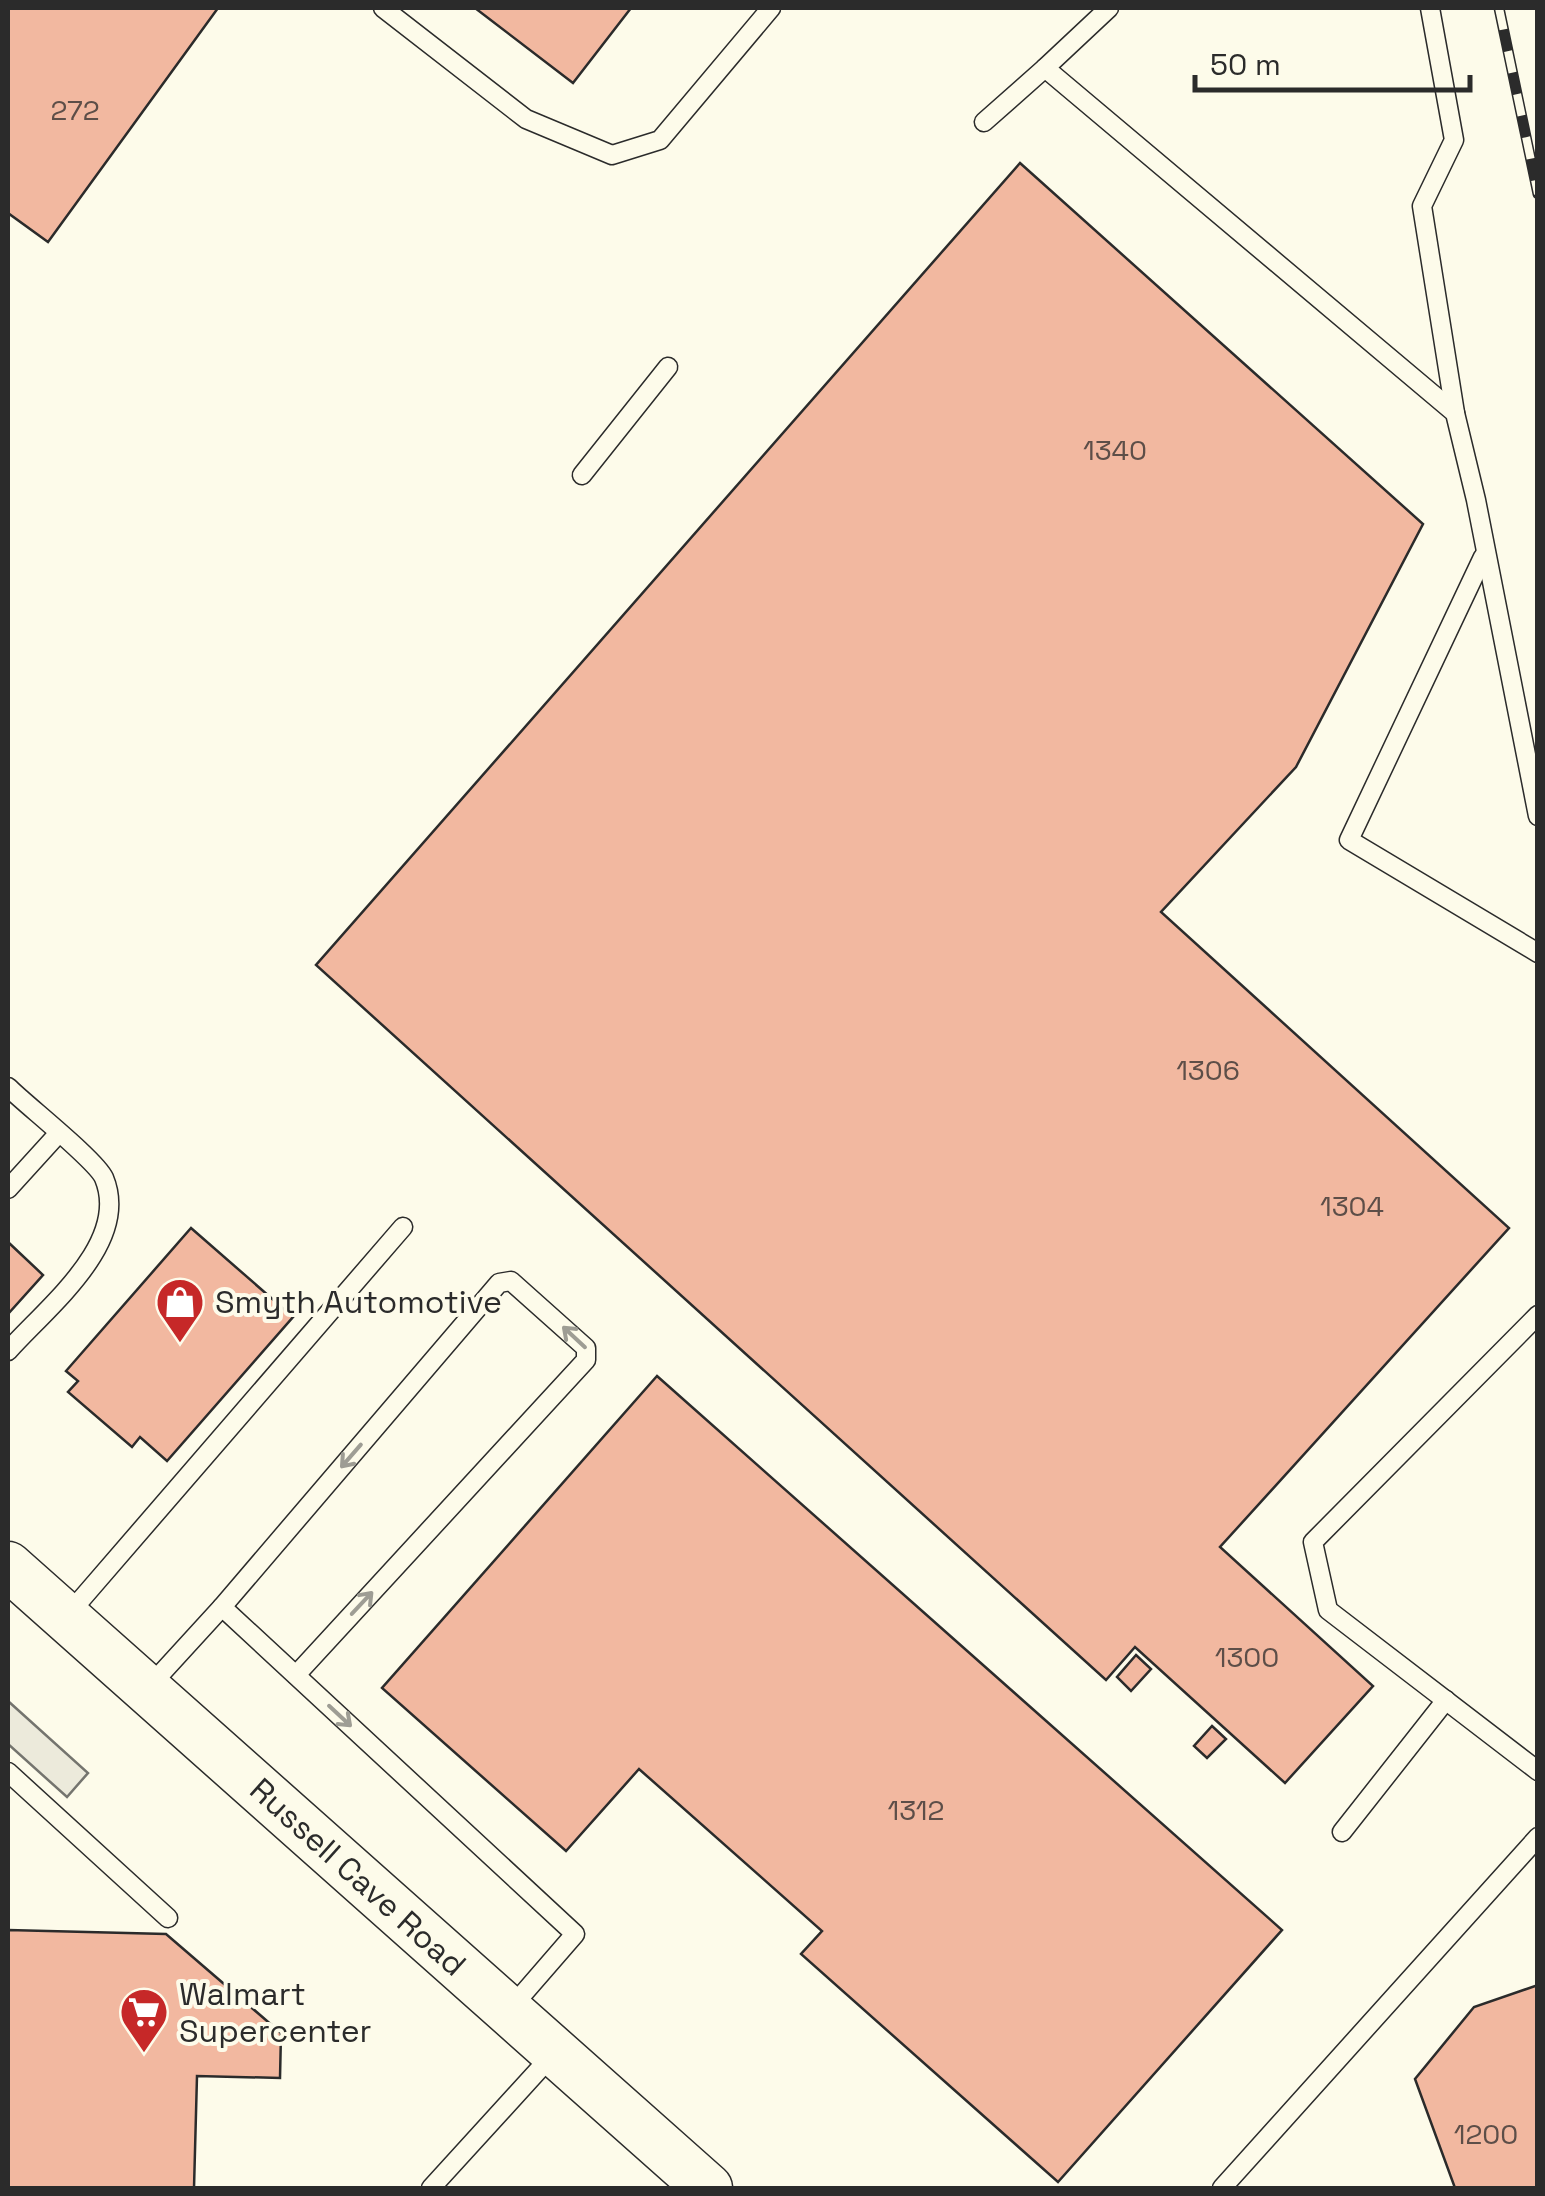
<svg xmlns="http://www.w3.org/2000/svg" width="1545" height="2196" font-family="'Space Grotesk',sans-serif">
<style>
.parking{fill:#eceadb;stroke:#74746e;stroke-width:2.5}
.building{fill:#f2b8a0;stroke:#2b2b2b;stroke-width:2.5}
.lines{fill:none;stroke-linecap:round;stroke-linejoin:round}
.lane-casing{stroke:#2b2b2b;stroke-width:21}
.secondary-casing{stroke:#2b2b2b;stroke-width:51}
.lane{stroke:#fdfbea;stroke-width:18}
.secondary{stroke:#fdfbea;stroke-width:48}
.rail-casing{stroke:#2b2b2b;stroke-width:11}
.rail{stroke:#fdfbea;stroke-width:8;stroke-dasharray:22;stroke-linecap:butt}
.oneway{stroke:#9e9d94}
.labels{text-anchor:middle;stroke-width:8;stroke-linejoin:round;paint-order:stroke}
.number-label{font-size:28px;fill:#5d4e48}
.poi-label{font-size:32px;fill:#2b2b2b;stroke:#fdfbea;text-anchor:start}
.street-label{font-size:32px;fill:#2b2b2b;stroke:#fdfbea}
</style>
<rect width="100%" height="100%" fill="#fdfbea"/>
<path class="parking" d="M 8,1701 L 88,1773 L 67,1797 L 8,1744 Z"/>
<g class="building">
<path d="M 8,8 L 218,8 L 48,242 L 8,213 Z"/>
<path d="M 475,8 L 631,8 L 573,83 Z"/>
<path d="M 1020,163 L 1423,524 L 1296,767 L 1161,912 L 1509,1228 L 1220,1547 L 1373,1686 L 1285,1783 L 1135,1647 L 1106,1680 L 316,965 Z"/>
<path d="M 191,1228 L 293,1317 L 167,1461 L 140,1437 L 132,1447 L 68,1392 L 78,1381 L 66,1371 Z"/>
<path d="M 8,1242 L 43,1275 L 8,1314 Z"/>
<path d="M 657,1376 L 1282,1930 L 1058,2182 L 801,1954 L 822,1931 L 639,1769 L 566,1851 L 382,1688 Z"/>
<path d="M 1136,1655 L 1151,1669 L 1131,1691 L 1117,1677 Z"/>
<path d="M 1212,1726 L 1226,1739 L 1207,1758 L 1194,1746 Z"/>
<path d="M 8,1930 L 166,1934 L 281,2033 L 280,2078 L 197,2076 L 194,2188 L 8,2188 Z"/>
<path d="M 1538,1985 L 1538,2188 L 1455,2188 L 1415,2079 L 1474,2007 Z"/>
</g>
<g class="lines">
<g class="lane-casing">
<g id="lane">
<path d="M 383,8 L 526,119 L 612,155 L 660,140 L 771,8"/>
<path d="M 1430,8 L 1454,140 L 1422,206 L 1455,413"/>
<path d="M 1045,68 L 1109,8"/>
<path d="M 984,122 L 1045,68 L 1455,413 L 1476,500 L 1538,816"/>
<path d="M 582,475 L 668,367"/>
<path d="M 1483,557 L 1349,840 L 1538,953"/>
<path d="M 8,1087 C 26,1105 96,1160 104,1178 C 131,1243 47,1307 8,1351"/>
<path d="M 8,1189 L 58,1134"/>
<path d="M 1538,1315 L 1313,1542 L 1328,1610 L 1538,1771"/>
<path d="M 222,1607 L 499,1283 L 511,1281 L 586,1348 L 586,1360 L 296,1675"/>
<path d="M 66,1617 L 403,1227"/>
<path d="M 147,1689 L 222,1607 L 575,1934 L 509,2010"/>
<path d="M 8,1772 L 168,1918"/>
<path d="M 1342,1832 L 1446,1700"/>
<path d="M 431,2188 L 555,2052"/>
<path d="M 1222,2188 L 1538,1837"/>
</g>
</g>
<g class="secondary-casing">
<path id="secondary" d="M 8,1566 L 708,2188"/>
</g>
<use href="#lane" class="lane"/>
<use href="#secondary" class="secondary"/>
<g class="rail-casing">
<path id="rail" d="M 1499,8 L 1538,194"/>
</g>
<use href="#rail" class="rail"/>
</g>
<defs><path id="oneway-shaft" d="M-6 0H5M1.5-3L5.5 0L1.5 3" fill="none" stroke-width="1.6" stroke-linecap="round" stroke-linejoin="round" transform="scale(2.5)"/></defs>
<g class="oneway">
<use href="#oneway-shaft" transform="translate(574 1337) rotate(-137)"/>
<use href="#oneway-shaft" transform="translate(351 1456) rotate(131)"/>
<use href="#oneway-shaft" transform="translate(362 1603) rotate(-47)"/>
<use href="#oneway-shaft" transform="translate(340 1716) rotate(43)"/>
</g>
<defs>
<g id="shop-pin" transform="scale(2.5)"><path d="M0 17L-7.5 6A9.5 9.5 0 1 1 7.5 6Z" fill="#c62828" stroke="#fdfbea"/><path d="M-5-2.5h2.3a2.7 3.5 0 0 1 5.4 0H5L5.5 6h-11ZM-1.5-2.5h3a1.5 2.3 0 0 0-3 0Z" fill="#fff"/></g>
<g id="supermarket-pin" transform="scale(2.5)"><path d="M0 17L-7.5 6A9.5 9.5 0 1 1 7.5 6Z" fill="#c62828" stroke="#fdfbea"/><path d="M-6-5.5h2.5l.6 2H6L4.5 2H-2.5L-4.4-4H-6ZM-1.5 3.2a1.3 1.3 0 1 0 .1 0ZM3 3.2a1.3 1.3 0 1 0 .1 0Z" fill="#fff"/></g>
</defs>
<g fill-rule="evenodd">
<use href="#shop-pin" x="180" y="1302"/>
<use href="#supermarket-pin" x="144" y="2012"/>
</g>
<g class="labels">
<g class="number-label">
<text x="75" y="120">272</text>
<text x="1115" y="460">1340</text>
<text x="1208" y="1080">1306</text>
<text x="1352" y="1216">1304</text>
<text x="1247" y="1667">1300</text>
<text x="916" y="1820">1312</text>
<text x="1486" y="2144">1200</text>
</g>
<g class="poi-label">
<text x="215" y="1313">Smyth Automotive</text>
<text x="179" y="2005">Walmart<tspan x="179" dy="37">Supercenter</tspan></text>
</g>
<g class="street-label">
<text transform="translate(358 1877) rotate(42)" y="11">Russell Cave Road</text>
</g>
</g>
<rect width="1545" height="2196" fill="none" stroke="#2b2b2b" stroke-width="20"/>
<path d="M1195 75v15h275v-15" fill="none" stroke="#2b2b2b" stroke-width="5"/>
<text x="1210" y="75" font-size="30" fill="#2b2b2b" stroke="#fdfbea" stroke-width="8" paint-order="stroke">50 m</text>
</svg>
